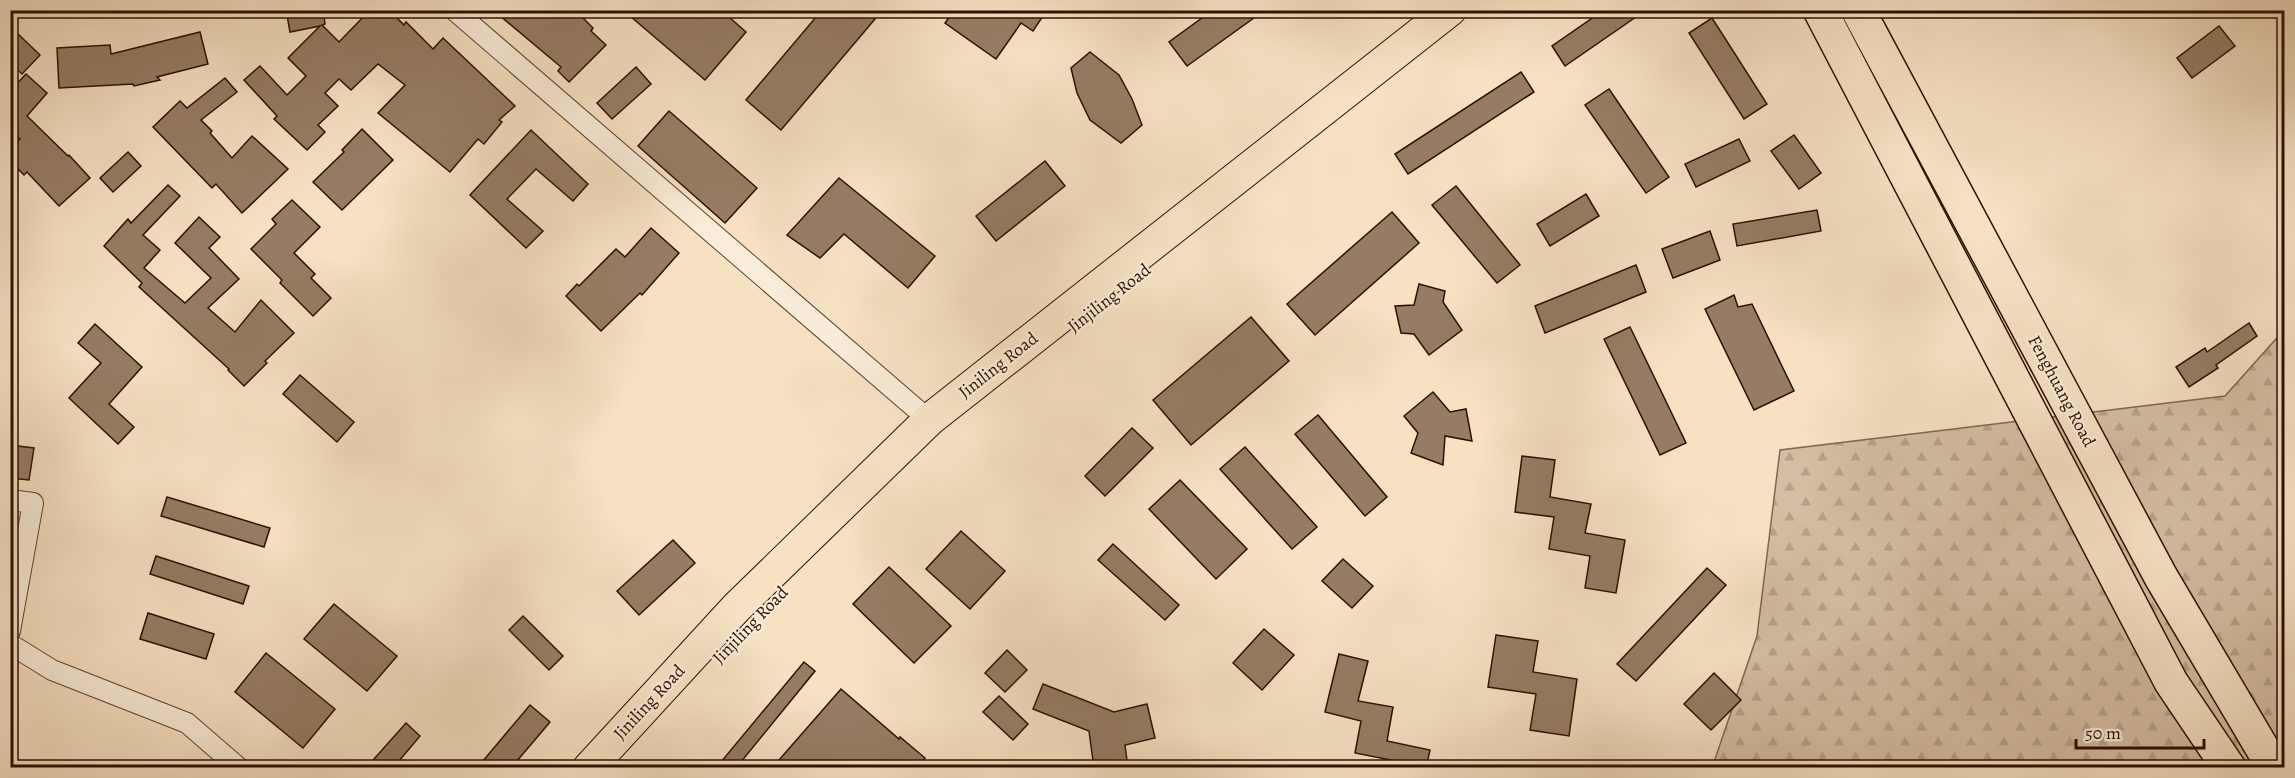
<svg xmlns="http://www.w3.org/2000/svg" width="2295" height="778" font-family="Alegreya,serif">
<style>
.forest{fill:url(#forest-firs);stroke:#816651;stroke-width:1.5}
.building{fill:#967c65;stroke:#2e0f00;stroke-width:1.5}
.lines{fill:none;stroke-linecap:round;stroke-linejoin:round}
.minor-casing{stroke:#604431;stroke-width:22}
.primary-casing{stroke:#2e0f00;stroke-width:34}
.trunk-casing{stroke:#2e0f00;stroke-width:36}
.minor{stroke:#f9ecd8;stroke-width:20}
.primary{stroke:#f6e1c3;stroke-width:32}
.trunk{stroke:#f6e1c3;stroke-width:33}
.labels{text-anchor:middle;stroke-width:4.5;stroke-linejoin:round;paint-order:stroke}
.street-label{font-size:18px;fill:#2e0f00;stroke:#f9ecd8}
</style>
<defs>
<pattern id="forest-firs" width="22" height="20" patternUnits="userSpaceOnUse" patternTransform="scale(1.5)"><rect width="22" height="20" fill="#d4bda2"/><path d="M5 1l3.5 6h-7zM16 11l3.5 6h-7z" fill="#b6a18a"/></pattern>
</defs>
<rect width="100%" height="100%" fill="#f6e1c3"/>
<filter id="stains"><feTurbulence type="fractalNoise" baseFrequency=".00333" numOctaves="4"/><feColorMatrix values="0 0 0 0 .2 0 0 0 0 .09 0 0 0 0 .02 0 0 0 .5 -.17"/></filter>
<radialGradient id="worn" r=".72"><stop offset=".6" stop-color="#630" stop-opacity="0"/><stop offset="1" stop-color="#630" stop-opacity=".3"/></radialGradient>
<path class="forest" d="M 2284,330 L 2284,767 L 1712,768 L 1757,636 L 1780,450 L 2225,396 Z"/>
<g class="building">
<path d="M 286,10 L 323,10 L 325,24 L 322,25 L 339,42 L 370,10 L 389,10 L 404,25 L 406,22 L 433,49 L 443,38 L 515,106 L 499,120 L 502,122 L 484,144 L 478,139 L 450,172 L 378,113 L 405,85 L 378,64 L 351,90 L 339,79 L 325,93 L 338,106 L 318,125 L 325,132 L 307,150 L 274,119 L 277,116 L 244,80 L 260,66 L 287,95 L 306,76 L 288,58 L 320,26 L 290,32 Z"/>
<path d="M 493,10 L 575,10 L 593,28 L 591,31 L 606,45 L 569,82 L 558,71 L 561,67 Z"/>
<path d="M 623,10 L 721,10 L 746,32 L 705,80 Z"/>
<path d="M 822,10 L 865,10 L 875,19 L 781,130 L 746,100 Z"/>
<path d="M 954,10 L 1047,10 L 1033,31 L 1021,23 L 996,59 L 945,23 Z"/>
<path d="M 1213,10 L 1265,10 L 1187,66 L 1169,42 Z"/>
<path d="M 1604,10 L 1646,10 L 1565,66 L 1552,46 Z"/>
<path d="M 1712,18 L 1767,104 L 1744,119 L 1689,33 Z"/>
<path d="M 2219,26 L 2235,46 L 2192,78 L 2177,58 Z"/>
<path d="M 200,32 L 208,64 L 157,77 L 160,80 L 134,86 L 133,84 L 59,88 L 57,48 L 110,45 L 111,54 Z"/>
<path d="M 17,33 L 40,55 L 22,74 L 10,63 L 10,40 Z"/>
<path d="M 1090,52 L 1119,75 L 1132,99 L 1142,125 L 1121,143 L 1090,120 L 1077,93 L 1071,68 Z"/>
<path d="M 636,67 L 651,84 L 612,119 L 597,103 Z"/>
<path d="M 1521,72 L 1534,92 L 1408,174 L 1395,154 Z"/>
<path d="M 26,74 L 47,93 L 27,116 L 68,156 L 69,155 L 90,178 L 59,206 L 27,172 L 24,175 L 10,161 L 10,149 L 20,139 L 10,130 L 10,91 Z"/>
<path d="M 225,78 L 237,92 L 201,120 L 212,131 L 210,133 L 232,158 L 252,136 L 288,169 L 242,213 L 216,184 L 212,188 L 153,127 L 180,101 L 187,108 Z"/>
<path d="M 1609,89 L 1669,177 L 1646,193 L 1585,105 Z"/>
<path d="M 669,111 L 757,188 L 725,223 L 638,146 Z"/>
<path d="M 362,129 L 393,160 L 342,210 L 313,182 L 344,152 L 342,150 Z"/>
<path d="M 531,130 L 588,184 L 573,201 L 536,169 L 507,199 L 543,231 L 526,248 L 470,195 Z"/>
<path d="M 1794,135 L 1821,173 L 1799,189 L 1771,151 Z"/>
<path d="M 1739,139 L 1750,161 L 1696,187 L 1685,164 Z"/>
<path d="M 128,152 L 141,166 L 113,192 L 100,178 Z"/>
<path d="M 1045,161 L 1065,186 L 996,241 L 976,216 Z"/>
<path d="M 839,178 L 935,256 L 908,288 L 844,234 L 820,258 L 787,235 Z"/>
<path d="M 168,185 L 180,196 L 143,235 L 160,250 L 144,268 L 185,303 L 211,278 L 175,243 L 199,217 L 220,237 L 209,248 L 239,279 L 208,308 L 235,332 L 261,300 L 294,333 L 265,361 L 267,363 L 244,386 L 228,370 L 229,369 L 139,287 L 142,283 L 104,246 L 128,219 L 131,223 Z"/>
<path d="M 1456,186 L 1520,265 L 1497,283 L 1432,205 Z"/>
<path d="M 1586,194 L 1599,216 L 1550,246 L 1537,224 Z"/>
<path d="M 292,200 L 320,227 L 294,253 L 315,274 L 311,278 L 331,298 L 313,316 L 280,283 L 282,280 L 251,249 L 276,224 L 272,219 Z"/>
<path d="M 1817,210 L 1821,231 L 1737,246 L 1733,224 Z"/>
<path d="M 1392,212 L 1419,243 L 1315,335 L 1287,304 Z"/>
<path d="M 651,228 L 679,253 L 642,295 L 640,293 L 601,331 L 566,296 L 577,284 L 579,286 L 616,249 L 625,257 Z"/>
<path d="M 1710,231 L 1720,260 L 1673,278 L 1662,249 Z"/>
<path d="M 1636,265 L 1646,292 L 1545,333 L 1535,306 Z"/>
<path d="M 1419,284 L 1445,291 L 1443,302 L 1462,330 L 1429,355 L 1414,334 L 1401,333 L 1395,306 L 1414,305 Z"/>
<path d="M 1734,295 L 1738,307 L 1752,304 L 1794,391 L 1754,410 L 1705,309 Z"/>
<path d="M 1251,317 L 1289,361 L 1191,445 L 1153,400 Z"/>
<path d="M 2249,323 L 2257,336 L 2216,365 L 2218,368 L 2189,387 L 2176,367 L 2205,348 L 2207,352 Z"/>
<path d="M 95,324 L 142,367 L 109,404 L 134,427 L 118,444 L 69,398 L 101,363 L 78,343 Z"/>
<path d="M 1630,327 L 1686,443 L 1660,455 L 1604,339 Z"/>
<path d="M 300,375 L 354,422 L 337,442 L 283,394 Z"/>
<path d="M 1433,392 L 1450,412 L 1466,409 L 1472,441 L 1445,436 L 1443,465 L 1411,453 L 1418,433 L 1404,416 Z"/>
<path d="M 1318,415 L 1387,497 L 1365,516 L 1295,434 Z"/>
<path d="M 1132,428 L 1153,448 L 1105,496 L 1085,476 Z"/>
<path d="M 10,445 L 34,448 L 29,480 L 10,478 Z"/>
<path d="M 1245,447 L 1317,527 L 1292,549 L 1220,469 Z"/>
<path d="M 1522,456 L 1555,460 L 1550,497 L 1591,504 L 1585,533 L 1625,540 L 1616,593 L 1585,588 L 1590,556 L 1549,549 L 1554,517 L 1515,512 Z"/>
<path d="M 1180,480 L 1247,549 L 1216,579 L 1149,509 Z"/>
<path d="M 167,497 L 270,528 L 264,547 L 161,516 Z"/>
<path d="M 961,531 L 1005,571 L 970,609 L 926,569 Z"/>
<path d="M 673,540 L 695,563 L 639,615 L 617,591 Z"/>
<path d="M 1113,544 L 1179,605 L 1165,620 L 1098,560 Z"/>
<path d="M 156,556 L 249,586 L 243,604 L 150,574 Z"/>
<path d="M 1343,559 L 1373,586 L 1352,608 L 1322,581 Z"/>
<path d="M 889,567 L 951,626 L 914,663 L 853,604 Z"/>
<path d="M 1707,568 L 1726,585 L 1636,681 L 1617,664 Z"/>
<path d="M 334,604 L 397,656 L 367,691 L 304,639 Z"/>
<path d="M 148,613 L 214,634 L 206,659 L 140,639 Z"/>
<path d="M 523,616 L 563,656 L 549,670 L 509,630 Z"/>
<path d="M 1264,629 L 1294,655 L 1262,690 L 1233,663 Z"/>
<path d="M 1496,635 L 1538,641 L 1533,672 L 1577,679 L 1569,736 L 1530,730 L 1536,694 L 1488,687 Z"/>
<path d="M 1007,650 L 1027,670 L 1005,692 L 985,673 Z"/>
<path d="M 266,653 L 335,709 L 303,748 L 235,692 Z"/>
<path d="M 1339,654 L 1368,661 L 1358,701 L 1393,707 L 1387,741 L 1430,750 L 1426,768 L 1394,768 L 1396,761 L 1355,753 L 1361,721 L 1325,712 Z"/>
<path d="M 804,662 L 815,671 L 736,768 L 716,768 Z"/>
<path d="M 1714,673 L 1741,700 L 1711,730 L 1684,704 Z"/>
<path d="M 1043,684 L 1114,712 L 1147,704 L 1155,738 L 1125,745 L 1128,768 L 1094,768 L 1089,731 L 1033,709 Z"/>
<path d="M 841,689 L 899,739 L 900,737 L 925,758 L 917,768 L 772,768 Z"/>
<path d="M 999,696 L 1028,724 L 1013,740 L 983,712 Z"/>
<path d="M 530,705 L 550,722 L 511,768 L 477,768 Z"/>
<path d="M 406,723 L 420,736 L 393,768 L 366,768 Z"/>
</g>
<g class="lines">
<g class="minor-casing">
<g id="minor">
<path d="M 454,10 L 929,420"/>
<path d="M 10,500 L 33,503 L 10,631"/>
<path d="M 10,644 L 52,670 L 187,723 L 239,768"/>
</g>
</g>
<g class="primary-casing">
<path id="primary" d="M 589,768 L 736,608 L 929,420 L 1450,10"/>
</g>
<g class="trunk-casing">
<g id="trunk">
<path d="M 1820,10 L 2171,682 L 2229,768"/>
<path d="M 1858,10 L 2161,577 L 2274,768"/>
</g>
</g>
<use href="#minor" class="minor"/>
<use href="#primary" class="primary"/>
<use href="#trunk" class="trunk"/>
</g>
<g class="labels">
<g class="street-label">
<text transform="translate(1109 298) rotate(-38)" y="6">Jinjiling Road</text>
<text transform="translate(998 365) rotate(-38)" y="6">Jiniling Road</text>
<text transform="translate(2062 391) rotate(62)" y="6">Fenghuang Road</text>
<text transform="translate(750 625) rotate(-46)" y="6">Jinjiling Road</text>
<text transform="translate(649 702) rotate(-47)" y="6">Jiniling Road</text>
</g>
</g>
<rect width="2295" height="778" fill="none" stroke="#f6e1c3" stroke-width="36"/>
<rect x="12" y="12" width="2271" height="754" fill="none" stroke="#2e0f00" stroke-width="3"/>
<rect x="18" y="18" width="2259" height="742" fill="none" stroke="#2e0f00" stroke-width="1.5"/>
<path d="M2076 739v9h128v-9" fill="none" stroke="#2e0f00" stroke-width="3"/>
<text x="2085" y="739" font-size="18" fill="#2e0f00" stroke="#f9ecd8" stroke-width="4.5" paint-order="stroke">50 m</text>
<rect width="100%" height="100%" filter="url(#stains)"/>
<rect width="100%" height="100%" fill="url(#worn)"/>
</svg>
